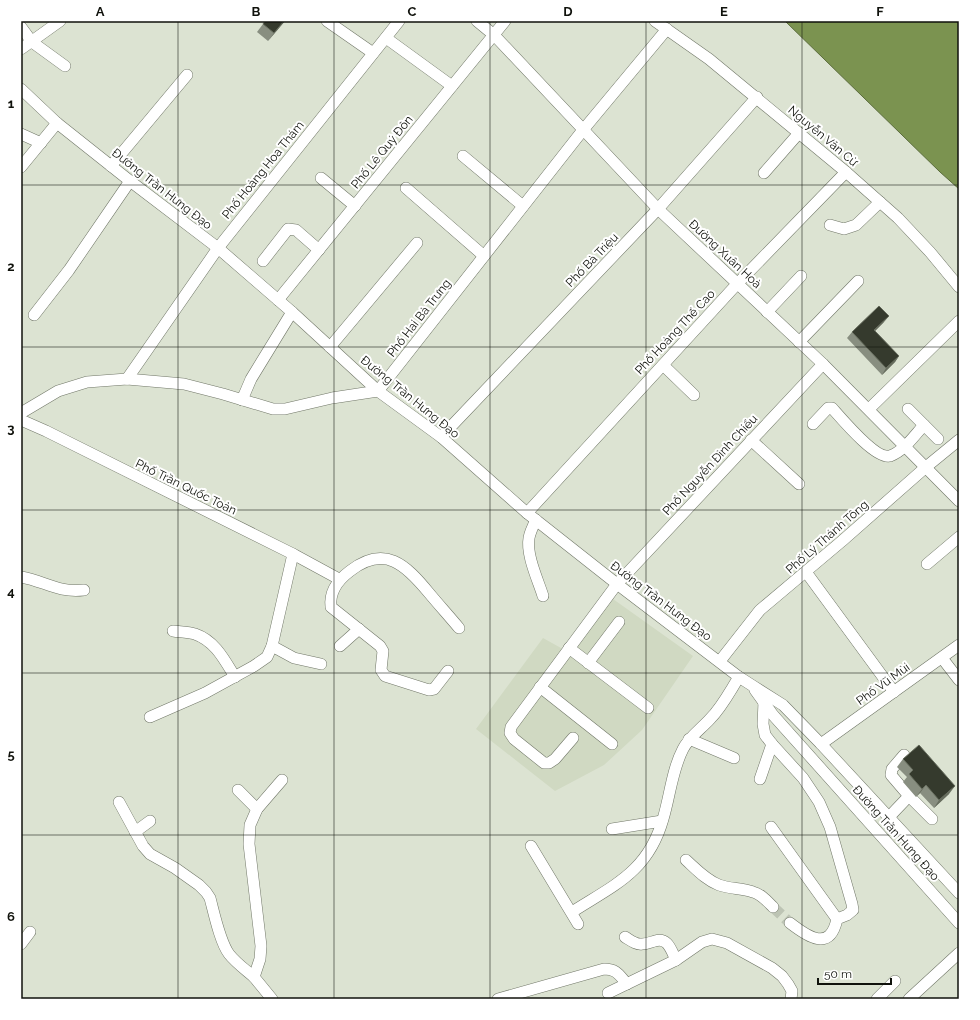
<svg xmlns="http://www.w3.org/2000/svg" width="980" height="1020" font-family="Raleway,sans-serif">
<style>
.built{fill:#d0d9c2}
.water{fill:#7b9350;stroke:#5b6c3c}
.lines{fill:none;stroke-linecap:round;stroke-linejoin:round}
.minor-tunnel{stroke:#bdc4b4;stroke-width:11;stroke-dasharray:11 5.5;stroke-linecap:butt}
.minor-casing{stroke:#717768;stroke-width:12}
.minor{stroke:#fff;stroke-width:11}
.wall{fill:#888e80}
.shaded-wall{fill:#676d5e}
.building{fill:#353a2d;stroke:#676d5e}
.grid{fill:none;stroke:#10120c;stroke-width:1;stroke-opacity:0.55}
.labels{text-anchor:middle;stroke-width:4;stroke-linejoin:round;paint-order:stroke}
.street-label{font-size:12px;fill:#10120c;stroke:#fff}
.neatline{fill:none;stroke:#10120c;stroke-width:1.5}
.grid-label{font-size:13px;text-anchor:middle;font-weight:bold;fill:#10120c}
</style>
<rect width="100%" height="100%" fill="#dce3d2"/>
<path class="built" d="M 613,599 L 693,656 L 642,730 L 604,765 L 555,791 L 476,729 L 543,638 L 570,653 Z"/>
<path class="water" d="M 785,21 L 959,21 L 959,189 L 940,172 Z"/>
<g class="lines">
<path class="minor-tunnel" d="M 773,907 L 790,923"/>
<g class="minor-casing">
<g id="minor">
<path d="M 327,21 L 373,53"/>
<path d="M 477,21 L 494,35 L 658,209 L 823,364 L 959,501"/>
<path d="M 655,21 L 709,59 L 846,172 L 898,218 L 930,252 L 959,287"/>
<path d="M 21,27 L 32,42 L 65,66"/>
<path d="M 386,38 L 452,86"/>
<path d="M 21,49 L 60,21"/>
<path d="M 21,89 L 57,123 L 130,181 L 218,248 L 292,312 L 378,391 L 441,437 L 527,513 L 617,584 L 739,677 L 753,686 L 783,705 L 821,744 L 959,893"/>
<path d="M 21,134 L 41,143"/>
<path d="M 463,156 L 523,206"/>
<path d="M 111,166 L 187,75"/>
<path d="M 21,167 L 57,123"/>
<path d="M 764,173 L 799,133"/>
<path d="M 321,178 L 355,206"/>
<path d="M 406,188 L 484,256"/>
<path d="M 830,225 L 844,229 L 856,225 L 880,202"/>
<path d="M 263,261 L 288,229 L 296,230 L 319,250"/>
<path d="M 278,300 L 505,21"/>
<path d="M 767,312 L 801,276"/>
<path d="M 34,315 L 69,270 L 130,181"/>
<path d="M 799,342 L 858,281"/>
<path d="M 330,347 L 417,243"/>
<path d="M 663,365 L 694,395"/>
<path d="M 127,379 L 218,248 L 399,21"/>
<path d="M 242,400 L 251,379 L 292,312"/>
<path d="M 869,409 L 959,321"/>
<path d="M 908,409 L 938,439"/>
<path d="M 21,413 L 58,391 L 87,382 L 127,379 L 184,384 L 223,394 L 273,409 L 285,409 L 332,398 L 378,391 L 583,130 L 667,29"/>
<path d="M 21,420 L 46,431 L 293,554 L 339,579"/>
<path d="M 813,424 L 828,408 L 832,408 C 841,418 876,460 890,456 C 904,451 914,436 924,425"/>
<path d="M 441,437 L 658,209 L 757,97"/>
<path d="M 751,440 L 799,484"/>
<path d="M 527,513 L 737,284 L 846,172"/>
<path d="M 536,520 C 533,526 530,532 529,538 C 526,555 538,580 543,596"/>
<path d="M 927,564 L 959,537"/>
<path d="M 806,572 L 894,692"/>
<path d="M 21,577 C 45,581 57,593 84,590"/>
<path d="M 173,631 C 180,632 188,632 195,634 C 215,641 224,659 235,677"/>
<path d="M 272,646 L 294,658 L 321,664"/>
<path d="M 340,646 L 359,629"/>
<path d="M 569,648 L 648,708"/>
<path d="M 942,658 L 959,680"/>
<path d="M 720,661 L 760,610 L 842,541 L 926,467 L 959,440"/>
<path d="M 588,663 L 619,622"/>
<path d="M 448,671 L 434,689 L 429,690 L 385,676 L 381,670 L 383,651 L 380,646 L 331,607 C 329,591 338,580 350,571 C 385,544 406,565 429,593 C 439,605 449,616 459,628"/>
<path d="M 540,687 L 612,744"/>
<path d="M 755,690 L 773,715 L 959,923"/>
<path d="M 764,702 L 763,724 L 765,735 L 772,744 L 803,778 L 819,802 L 830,827 L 852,904 L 853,910 L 847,915 L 837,919"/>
<path d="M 150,717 L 205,693 L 254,666 L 267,657 L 272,646 L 293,554"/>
<path d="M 573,738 L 555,759 L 549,763 L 544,763 L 514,739 L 510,733 L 511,727 L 617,584 L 823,364"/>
<path d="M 689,739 L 734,758"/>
<path d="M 821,744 L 959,645"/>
<path d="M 904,755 L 892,769 L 891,775 L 909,796 L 932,819"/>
<path d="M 760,779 L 772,744"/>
<path d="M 238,790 L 257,809"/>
<path d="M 119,802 L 143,846 L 150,854 L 175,868 L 199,885 L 206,892 L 210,898 C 214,913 220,942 229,954 C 236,963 246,970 254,977"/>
<path d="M 889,817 L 909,796"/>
<path d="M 771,827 L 837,919 C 830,952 808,937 790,923"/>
<path d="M 612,829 L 662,821"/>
<path d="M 135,832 L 150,821"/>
<path d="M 531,846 L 578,924"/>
<path d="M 686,860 C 696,869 706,880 719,885 C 730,889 742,888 753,892 C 761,894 767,901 773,907"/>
<path d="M 572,912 C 614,885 648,872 663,819 C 670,796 672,770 683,749 C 689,737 701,729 710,719 C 722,707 730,691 739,677"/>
<path d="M 625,937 C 630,940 636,945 642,944 C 647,944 651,942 655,941 C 668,937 671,950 676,960"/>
<path d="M 21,944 L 30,932"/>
<path d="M 608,993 L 676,960 L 702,942 L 712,939 L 727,943 L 772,968 L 782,976 L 788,984 L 792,991 L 791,999"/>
<path d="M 272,999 L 254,977 L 260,959 L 261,946 L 249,844 L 250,825 L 257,809 L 282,780"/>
<path d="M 498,999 L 604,969 C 617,969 619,975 627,984"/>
<path d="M 877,999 L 895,981"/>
<path d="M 909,999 L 959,953"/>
</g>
</g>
<use href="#minor" class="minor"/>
</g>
<g class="wall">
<path d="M 285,21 L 268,41 L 257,32 L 263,24 Z"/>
<path d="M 884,322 L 875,331 L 899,356 L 895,362 L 882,375 L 847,338 L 852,332 Z"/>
<path d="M 903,759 L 949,794 L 934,808 L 920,793 L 916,797 L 903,782 L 907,777 L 897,767 Z"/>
</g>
<g class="shaded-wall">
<path d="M 284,21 L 285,21 L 268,41 L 274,33 Z"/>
<path d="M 889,316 L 884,322 L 870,336 L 874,330 Z"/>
<path d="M 899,356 L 895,362 L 882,375 L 886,368 Z"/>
<path d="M 926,785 L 920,793 L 916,797 L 922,789 Z"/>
<path d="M 955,786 L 949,794 L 934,808 L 939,800 Z"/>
</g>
<g class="building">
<path d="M 265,21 L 284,21 L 274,33 L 263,24 Z"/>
<path d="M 879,306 L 889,316 L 874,330 L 899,356 L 886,368 L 852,332 Z"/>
<path d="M 919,745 L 955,786 L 939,800 L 926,785 L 922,789 L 909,774 L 913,770 L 903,759 Z"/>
</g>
<path class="grid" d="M 178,21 L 178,999M 334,21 L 334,999M 490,21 L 490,999M 646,21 L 646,999M 802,21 L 802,999M 21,185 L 959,185M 21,347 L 959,347M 21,510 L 959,510M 21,673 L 959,673M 21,835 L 959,835"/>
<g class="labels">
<g class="street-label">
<text transform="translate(823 136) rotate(40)" y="4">Nguyễn Văn Cừ</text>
<text transform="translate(382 152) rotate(-51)" y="4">Phố Lê Quý Đôn</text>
<text transform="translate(263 170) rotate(-51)" y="4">Phố Hoàng Hoa Thám</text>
<text transform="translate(162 189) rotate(38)" y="4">Đường Trần Hưng Đạo</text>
<text transform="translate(725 254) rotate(43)" y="4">Đường Xuân Hoà</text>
<text transform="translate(592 260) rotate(-46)" y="4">Phố Bà Triệu</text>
<text transform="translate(419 318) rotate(-52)" y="4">Phố Hai Bà Trưng</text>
<text transform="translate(675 332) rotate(-47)" y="4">Phố Hoàng Thế Cao</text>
<text transform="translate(410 397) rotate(39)" y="4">Đường Trần Hưng Đạo</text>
<text transform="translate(710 465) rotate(-47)" y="4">Phố Nguyễn Đình Chiểu</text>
<text transform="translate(186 487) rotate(26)" y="4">Phố Trần Quốc Toản</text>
<text transform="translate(827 537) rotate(-41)" y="4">Phố Lý Thánh Tông</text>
<text transform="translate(661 601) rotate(37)" y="4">Đường Trần Hưng Đạo</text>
<text transform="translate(883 684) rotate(-36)" y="4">Phố Vũ Mùi</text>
<text transform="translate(896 833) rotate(48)" y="4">Đường Trần Hưng Đạo</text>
</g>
</g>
<rect width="980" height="1020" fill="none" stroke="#ffffff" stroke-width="44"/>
<path d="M818 978v6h73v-6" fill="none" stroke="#10120c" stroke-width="2"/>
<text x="824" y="978" font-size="12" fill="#10120c" stroke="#ffffff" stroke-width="3" paint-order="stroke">50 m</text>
<rect x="22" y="22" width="936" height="976" class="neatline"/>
<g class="grid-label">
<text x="100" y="16">A</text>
<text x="256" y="16">B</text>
<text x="412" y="16">C</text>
<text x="568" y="16">D</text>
<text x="724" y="16">E</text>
<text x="880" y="16">F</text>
<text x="11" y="108">1</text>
<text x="11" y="271">2</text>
<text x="11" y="433">3</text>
<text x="11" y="596">4</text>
<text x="11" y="759">5</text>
<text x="11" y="921">6</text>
</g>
</svg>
